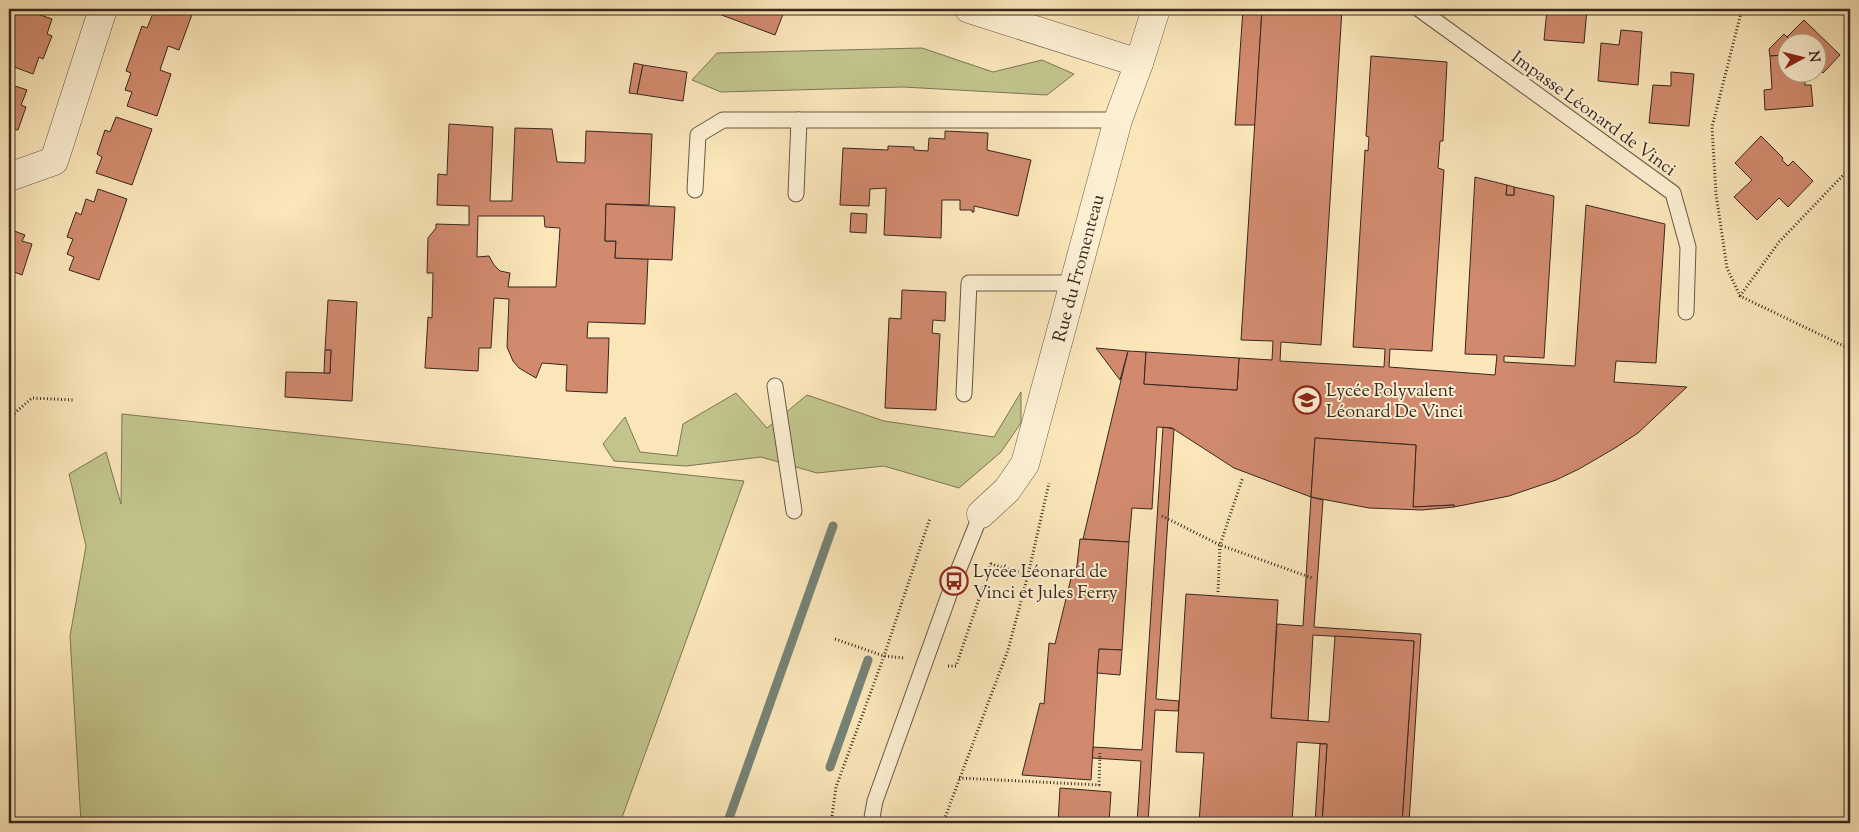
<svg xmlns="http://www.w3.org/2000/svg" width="1859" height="832" font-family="'Sorts Mill Goudy',serif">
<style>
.green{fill:#c2c48c;stroke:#7c7656}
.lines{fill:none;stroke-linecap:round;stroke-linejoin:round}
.stream{stroke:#758376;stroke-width:9}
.building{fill:#d18a6e;stroke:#372720;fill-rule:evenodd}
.service-casing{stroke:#685746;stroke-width:17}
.minor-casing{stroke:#685746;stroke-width:29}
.path{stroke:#372720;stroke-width:3;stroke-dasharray:1 2.5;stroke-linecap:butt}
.service{stroke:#fcefd2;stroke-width:15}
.minor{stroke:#fcefd2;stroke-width:28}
.labels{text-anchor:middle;stroke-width:4;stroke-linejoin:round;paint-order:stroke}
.street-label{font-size:18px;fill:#372720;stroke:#fcefd2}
.poi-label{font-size:18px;fill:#372720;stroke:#fcefd2;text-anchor:start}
</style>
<rect width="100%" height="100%" fill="#fae6b9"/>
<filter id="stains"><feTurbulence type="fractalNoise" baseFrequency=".004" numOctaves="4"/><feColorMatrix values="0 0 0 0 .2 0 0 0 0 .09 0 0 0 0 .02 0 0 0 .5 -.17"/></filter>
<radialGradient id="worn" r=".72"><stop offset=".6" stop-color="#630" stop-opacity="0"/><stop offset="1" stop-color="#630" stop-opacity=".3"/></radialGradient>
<g class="green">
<path d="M 922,48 L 993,72 L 1042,60 L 1074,74 L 1047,95 L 903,87 L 721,92 L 692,80 L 717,53 Z"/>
<path d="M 1021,392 L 1021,423 L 1001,452 L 959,488 L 884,466 L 817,473 L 761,457 L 686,466 L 614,461 L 603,444 L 625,417 L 640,452 L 677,456 L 683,424 L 736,393 L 767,428 L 807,395 L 884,421 L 994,437 Z"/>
<path d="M 122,414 L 744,481 L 620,823 L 81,823 L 70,636 L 86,546 L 69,474 L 106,452 L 121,504 Z"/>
</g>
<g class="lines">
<g class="stream">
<path d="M 830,767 L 868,660"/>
<path d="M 728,821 L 833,526"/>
</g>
</g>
<g class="building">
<path d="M 16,9 L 23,9 L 52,19 L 47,34 L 52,36 L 43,59 L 39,57 L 33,74 L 9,65 L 9,27 Z"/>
<path d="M 162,9 L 194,9 L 179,50 L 168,46 L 160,70 L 171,74 L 157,116 L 127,106 L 132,92 L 125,90 L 131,73 L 126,71 L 142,26 L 147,28 L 154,11 L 160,13 Z"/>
<path d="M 711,9 L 785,9 L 775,35 L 711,11 Z"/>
<path d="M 1243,9 L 1262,9 L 1255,125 L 1235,125 Z"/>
<path d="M 1262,9 L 1342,9 L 1321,345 L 1281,342 L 1280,361 L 1384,367 L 1385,349 L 1353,347 L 1365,150 L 1368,151 L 1369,137 L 1366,136 L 1371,56 L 1447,62 L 1443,141 L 1440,141 L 1438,168 L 1444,170 L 1432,351 L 1390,349 L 1389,367 L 1495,375 L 1497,355 L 1465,354 L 1475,177 L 1507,185 L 1506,195 L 1514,195 L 1514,187 L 1554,196 L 1544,358 L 1504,356 L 1504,362 L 1575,366 L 1586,205 L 1665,224 L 1656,363 L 1616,361 L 1614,382 L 1687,387 L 1638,433 L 1615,448 L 1579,469 L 1556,480 L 1509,496 L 1454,507 L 1454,505 L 1413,507 L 1416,445 L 1315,438 L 1311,497 L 1234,468 L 1172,428 L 1157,427 L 1152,509 L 1132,508 L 1129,542 L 1083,539 L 1128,351 L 1146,352 L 1144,384 L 1237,390 L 1239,358 L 1272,360 L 1273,341 L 1241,340 Z"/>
<path d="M 1547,9 L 1587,9 L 1584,43 L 1544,40 Z"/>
<path d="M 1804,20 L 1840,55 L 1823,73 L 1816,66 L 1816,42 L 1792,42 L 1787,37 Z"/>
<path d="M 1621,30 L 1642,32 L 1638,85 L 1598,81 L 1601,43 L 1619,45 Z"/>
<path d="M 1784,34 L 1792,42 L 1786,42 L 1786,52 L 1784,55 L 1770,56 L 1769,49 Z"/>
<path d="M 1786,52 L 1786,72 L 1804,72 L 1805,85 L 1811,85 L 1813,106 L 1765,110 L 1764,90 L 1772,89 L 1770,56 L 1784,55 Z"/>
<path d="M 634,63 L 643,65 L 637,94 L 629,93 Z"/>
<path d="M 643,65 L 687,72 L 683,101 L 637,94 Z"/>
<path d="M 1671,72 L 1694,74 L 1689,126 L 1649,123 L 1653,85 L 1671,86 Z"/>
<path d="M 9,84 L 27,90 L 21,105 L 26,107 L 18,130 L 13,129 L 9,141 Z"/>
<path d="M 116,117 L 152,129 L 132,185 L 96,173 L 102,157 L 97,154 L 105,130 L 110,132 Z"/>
<path d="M 449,124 L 493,127 L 490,201 L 512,201 L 515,128 L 552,129 L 557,162 L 585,163 L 586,131 L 652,134 L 649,205 L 606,204 L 605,241 L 616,241 L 615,258 L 648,259 L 645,324 L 588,322 L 587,338 L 609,338 L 607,393 L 566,391 L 567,365 L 542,363 L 536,378 L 519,368 L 513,361 L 507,347 L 509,299 L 494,298 L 491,348 L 479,348 L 478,371 L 425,368 L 428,317 L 432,318 L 433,273 L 427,273 L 428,238 L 436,228 L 436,224 L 469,225 L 469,206 L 437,205 L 438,174 L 447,175 ZM 478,216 L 544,216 L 545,227 L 560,228 L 556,287 L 508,287 L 510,273 L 500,271 L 494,265 L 489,256 L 477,257 Z"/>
<path d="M 945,131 L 988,133 L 987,150 L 1031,160 L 1018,216 L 974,206 L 974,212 L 972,212 L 972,210 L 960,210 L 960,200 L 942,200 L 941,238 L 884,235 L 886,188 L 870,189 L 869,206 L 840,205 L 843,148 L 888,150 L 888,146 L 914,147 L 914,150 L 928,151 L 929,138 L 945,139 Z"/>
<path d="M 1761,136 L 1783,158 L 1782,160 L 1788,166 L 1793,161 L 1813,181 L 1788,207 L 1779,198 L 1757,220 L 1734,197 L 1752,180 L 1735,163 Z"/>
<path d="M 1507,185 L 1514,187 L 1514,195 L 1506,195 Z"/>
<path d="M 98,189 L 127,199 L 99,280 L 69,270 L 74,257 L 67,254 L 73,239 L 67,237 L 76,212 L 81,215 L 86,199 L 94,202 Z"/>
<path d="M 606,204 L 675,207 L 672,260 L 615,258 L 616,241 L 605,241 Z"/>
<path d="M 851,213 L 867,214 L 866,233 L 850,232 Z"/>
<path d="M 9,229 L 25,235 L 22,241 L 32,244 L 22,275 L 9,270 Z"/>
<path d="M 902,290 L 946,292 L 945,321 L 933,320 L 932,333 L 940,334 L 936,410 L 885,408 L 889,318 L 901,319 Z"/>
<path d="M 328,300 L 357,302 L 352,401 L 285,397 L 286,372 L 330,373 L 331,350 L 325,350 Z"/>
<path d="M 1096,348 L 1128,351 L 1120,380 Z"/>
<path d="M 325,350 L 331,350 L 330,373 L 324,373 Z"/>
<path d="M 1146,352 L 1239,358 L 1237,390 L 1144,384 Z"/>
<path d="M 1163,427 L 1174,429 L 1156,699 L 1179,701 L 1178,711 L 1155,710 L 1148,823 L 1137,823 L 1141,761 L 1092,758 L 1093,747 L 1142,750 Z"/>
<path d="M 1315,438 L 1416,445 L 1413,507 L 1454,505 L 1454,507 L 1422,510 L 1369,508 L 1311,497 Z"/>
<path d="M 1311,497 L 1323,500 L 1314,627 L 1421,634 L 1409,823 L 1402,823 L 1414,641 L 1313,635 L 1308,721 L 1271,718 L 1277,624 L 1303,626 Z"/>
<path d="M 1080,539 L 1129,542 L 1122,650 L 1099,649 L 1091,780 L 1022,775 L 1040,703 L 1044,704 L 1049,643 L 1055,644 L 1072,574 L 1076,574 Z"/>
<path d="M 1186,594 L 1278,600 L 1271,718 L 1329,722 L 1335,636 L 1414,641 L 1402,823 L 1322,823 L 1327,744 L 1297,742 L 1292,823 L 1199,823 L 1204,753 L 1176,752 Z"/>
<path d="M 1099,649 L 1122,650 L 1120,675 L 1097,673 Z"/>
<path d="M 1320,744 L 1327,744 L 1322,823 L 1315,823 Z"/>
<path d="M 1060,788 L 1111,792 L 1109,823 L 1058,823 Z"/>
</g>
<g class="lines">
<g class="service-casing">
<g id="service">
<path d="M 1419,9 L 1673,193 L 1688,247 L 1686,312"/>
<path d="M 695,190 L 698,135 L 723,120 L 1118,120"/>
<path d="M 796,194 L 799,120"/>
<path d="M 775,386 L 794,511"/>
<path d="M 964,394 L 969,283 L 1073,283"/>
<path d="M 871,823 L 875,801 L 954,581 L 981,514"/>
</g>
</g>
<g class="minor-casing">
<g id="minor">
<path d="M 969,9 L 1139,63"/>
<path d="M 9,177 L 54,161 L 103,9"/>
<path id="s1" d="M 981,514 L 1007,490 L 1025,464 L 1118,120 L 1139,63 L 1156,9"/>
</g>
</g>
<g class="path">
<path d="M 1742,9 L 1712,127 L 1716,194 L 1727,268 L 1740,296 L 1850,349"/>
<path d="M 1740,296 L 1779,242 L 1850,168"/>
<path d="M 9,418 L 32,398 L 74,400"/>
<path d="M 1162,516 L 1220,545 L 1312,578"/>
<path d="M 1218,592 L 1220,545 L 1243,477"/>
<path d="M 835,639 L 884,656 L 904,658"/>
<path d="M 948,666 L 956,666 L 991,564 L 1028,575 L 1049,483"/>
<path d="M 959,778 L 1099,785 L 1100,753"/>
<path d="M 831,823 L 836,787 L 884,656 L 930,518"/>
<path d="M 943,823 L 1008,650 L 1028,575"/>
</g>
<use href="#service" class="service"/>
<use href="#minor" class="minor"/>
</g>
<defs>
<g id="school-ring" transform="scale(1.4375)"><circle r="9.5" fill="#fcefd2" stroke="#8f2418" stroke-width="1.5"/><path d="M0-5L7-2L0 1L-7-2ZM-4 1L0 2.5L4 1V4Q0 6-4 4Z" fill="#8f2418"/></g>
<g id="bus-ring" transform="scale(1.4375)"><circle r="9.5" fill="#fcefd2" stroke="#8f2418" stroke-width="1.5"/><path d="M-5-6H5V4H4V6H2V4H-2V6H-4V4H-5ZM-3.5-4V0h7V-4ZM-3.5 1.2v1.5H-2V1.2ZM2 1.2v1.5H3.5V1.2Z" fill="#8f2418"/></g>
</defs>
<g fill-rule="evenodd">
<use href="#school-ring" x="1307" y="400"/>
<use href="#bus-ring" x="954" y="581"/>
</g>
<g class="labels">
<g class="street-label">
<text transform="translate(1594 113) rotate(36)" y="6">Impasse Léonard de Vinci</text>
<text dy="6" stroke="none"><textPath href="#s1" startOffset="270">Rue du Fromenteau</textPath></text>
</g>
<g class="poi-label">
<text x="1326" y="396">Lycée Polyvalent<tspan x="1326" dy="21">Léonard De Vinci</tspan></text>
<text x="973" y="577">Lycée Léonard de<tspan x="973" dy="21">Vinci et Jules Ferry</tspan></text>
</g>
</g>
<rect width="1859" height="832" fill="none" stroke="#fae6b9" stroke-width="30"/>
<rect x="10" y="10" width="1839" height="812" fill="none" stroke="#372720" stroke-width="2.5"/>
<rect x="15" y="15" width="1829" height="802" fill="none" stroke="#372720"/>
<g transform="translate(1802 58) rotate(83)"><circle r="24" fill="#fcefd2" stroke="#ad9f8b"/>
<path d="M0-4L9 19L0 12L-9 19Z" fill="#8f2418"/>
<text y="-8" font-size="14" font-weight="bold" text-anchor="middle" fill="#372720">N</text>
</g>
<rect width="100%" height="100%" filter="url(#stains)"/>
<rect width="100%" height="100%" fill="url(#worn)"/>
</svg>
